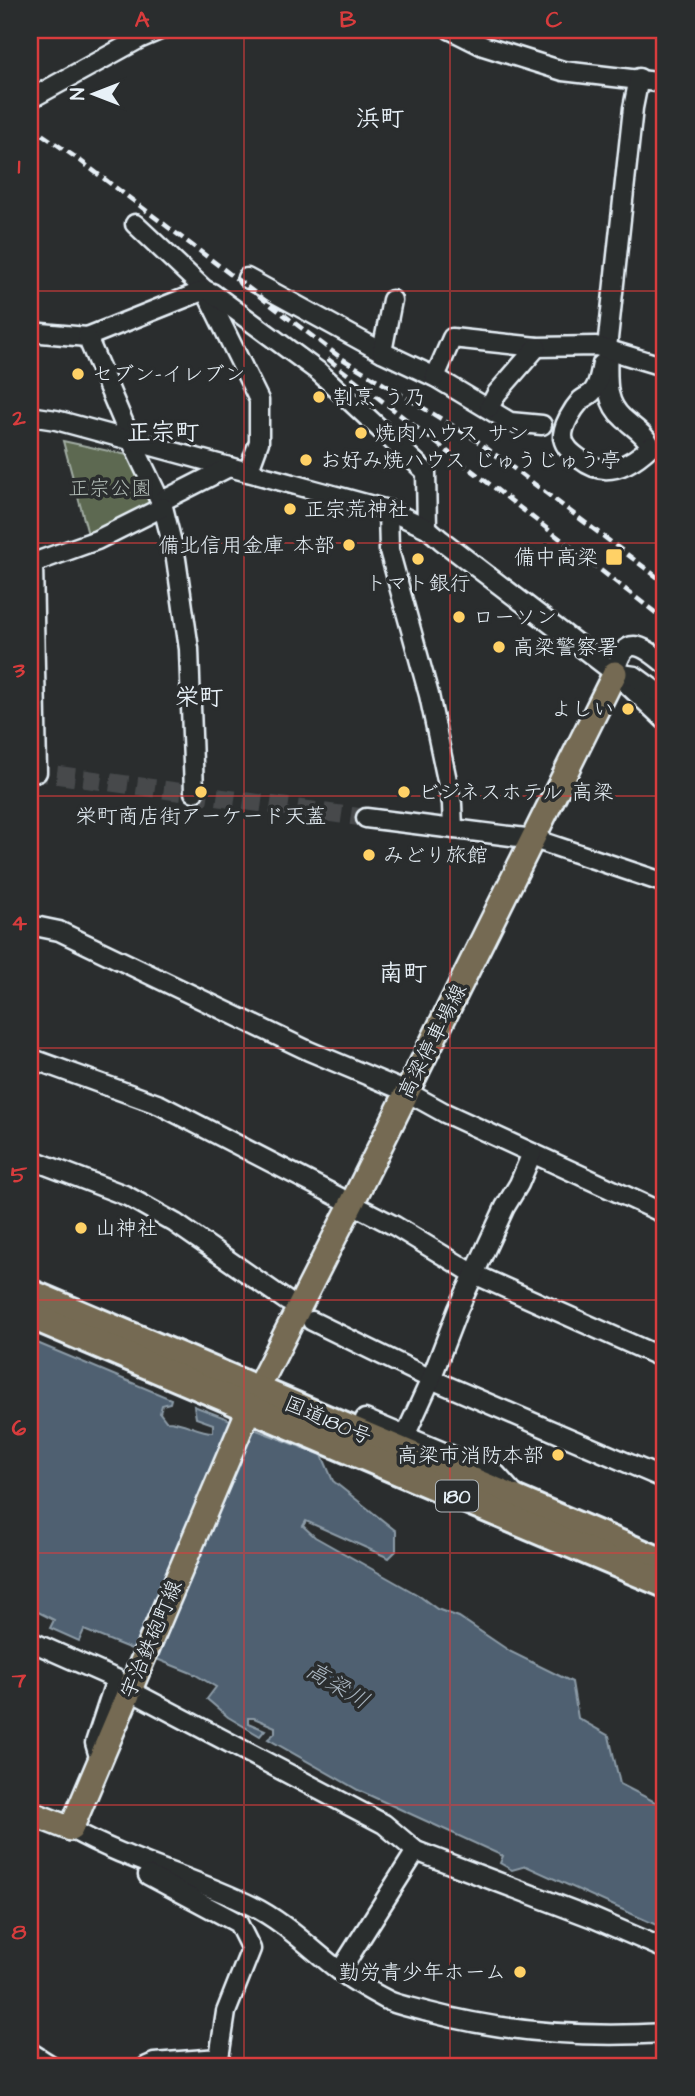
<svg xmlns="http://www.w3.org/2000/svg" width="695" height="2096" font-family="'Architects Daughter','Klee One',sans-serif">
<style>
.green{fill:#5d6951;stroke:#a2ada4;stroke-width:2}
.water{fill:#4f6171;stroke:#8c9ba7;stroke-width:2}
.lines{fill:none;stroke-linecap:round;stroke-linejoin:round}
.minor-tunnel{stroke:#464a4c;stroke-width:18;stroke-dasharray:18 9;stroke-linecap:butt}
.minor-casing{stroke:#e8f1f8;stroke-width:23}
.major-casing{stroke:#e8f1f8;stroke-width:28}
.highway-casing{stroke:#e8f1f8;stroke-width:32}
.minor{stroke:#2a2d2e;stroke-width:18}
.major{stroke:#746b52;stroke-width:23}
.highway{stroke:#746b52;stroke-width:26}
.rail{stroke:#e8f1f8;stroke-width:4.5;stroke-dasharray:10 5;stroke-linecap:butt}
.grid{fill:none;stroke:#d83c3d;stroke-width:2;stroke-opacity:0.55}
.poi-dot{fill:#ffd166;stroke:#2a2d2e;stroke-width:2.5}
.labels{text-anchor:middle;stroke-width:7;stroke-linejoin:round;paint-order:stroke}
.shield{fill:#2a2d2e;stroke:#afb6bb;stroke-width:2}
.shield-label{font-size:19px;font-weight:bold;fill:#e8f1f8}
.poi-label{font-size:21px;fill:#e8f1f8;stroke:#2a2d2e;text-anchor:start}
.park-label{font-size:21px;fill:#b0bbb5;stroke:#2a2d2e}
.street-label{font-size:21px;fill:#e8f1f8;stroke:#2a2d2e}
.water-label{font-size:23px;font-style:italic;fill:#abb7c2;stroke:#2a2d2e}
.quarter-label{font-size:24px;font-weight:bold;fill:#e8f1f8;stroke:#2a2d2e}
.neatline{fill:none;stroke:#d83c3d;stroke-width:2.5}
.grid-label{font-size:23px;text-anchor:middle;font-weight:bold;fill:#d83c3d}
</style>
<rect width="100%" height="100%" fill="#2a2d2e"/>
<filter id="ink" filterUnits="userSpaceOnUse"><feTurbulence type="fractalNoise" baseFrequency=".0143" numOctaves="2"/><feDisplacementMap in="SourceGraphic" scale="14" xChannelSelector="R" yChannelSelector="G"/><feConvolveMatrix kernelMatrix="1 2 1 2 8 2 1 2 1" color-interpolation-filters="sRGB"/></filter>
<g filter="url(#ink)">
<path class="green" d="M 63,441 L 132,456 L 154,501 L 151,508 L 89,538 Z"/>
<path class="water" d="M 30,1340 L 171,1399 L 170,1403 L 162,1405 L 160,1413 L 166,1421 C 185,1421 197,1432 213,1432 L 213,1424 L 196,1418 L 194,1406 L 322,1455 L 333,1481 L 396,1531 L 396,1551 L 389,1558 L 306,1521 L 303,1526 L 315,1537 L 418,1595 L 437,1609 L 459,1617 L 511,1652 L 572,1682 L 578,1718 L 609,1736 L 620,1784 L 665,1807 L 665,1929 L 526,1866 L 512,1870 L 500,1863 L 503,1856 L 358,1790 L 268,1739 L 275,1733 L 275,1727 L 254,1718 L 248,1718 L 248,1723 L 265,1730 L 260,1736 L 228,1717 L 207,1699 L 216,1687 L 194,1674 L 84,1630 L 79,1641 L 50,1628 L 54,1620 L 30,1608 Z"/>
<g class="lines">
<path class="minor-tunnel" d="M 30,771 L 366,818"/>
<g class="minor-casing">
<g id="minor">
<path d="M 451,30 L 483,46 L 563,71 L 665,83"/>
<path d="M 639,78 L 633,108 L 607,348 C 609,372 602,400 623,418 C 634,428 644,433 651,446"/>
<path d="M 30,99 L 139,39 L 160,30"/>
<path d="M 135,224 L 205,290 L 259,400 L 259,442 L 248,472"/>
<path d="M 247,278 L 382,352"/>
<path d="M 392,300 L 382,352 L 435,377 L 510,422 L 542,425"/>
<path d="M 30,332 L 87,337 L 205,290 L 212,293 L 319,372 L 426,472 L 427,528"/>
<path d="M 87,337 L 131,440 L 163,507 L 176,559 L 189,649 L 194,792"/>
<path d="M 602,364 C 600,373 599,383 594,390 C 591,395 586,396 581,400 C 573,409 562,426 563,438 C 565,448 572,453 580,459 C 605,479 630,466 651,446"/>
<path d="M 435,377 L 452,338 L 537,347 L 596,346 L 665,367"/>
<path d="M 489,408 L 497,393 L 537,347"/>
<path d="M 30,416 L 56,420 L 388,510 L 427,528 L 441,540 L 615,673 L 665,720"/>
<path d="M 160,502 L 229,467"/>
<path d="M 388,510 L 389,550 L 429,695 L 452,804 L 453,829"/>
<path d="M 33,563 L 37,772"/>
<path d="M 30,564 L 97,540 L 163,507"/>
<path d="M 615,673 C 624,633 641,644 665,664"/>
<path d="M 615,673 L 635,676 L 657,692 L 665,693"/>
<path d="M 366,818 L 534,839 L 665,883"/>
<path d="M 30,925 L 59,931 L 309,1051 L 407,1092 L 445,1113 L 665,1214"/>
<path d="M 30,1058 L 160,1105 L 395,1226 L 474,1274 L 665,1359"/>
<path d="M 30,1159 L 127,1196 L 175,1223 L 287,1301"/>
<path d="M 312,1321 L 431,1379 L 665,1479"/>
<path d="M 365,1419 L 496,1474 L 514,1494"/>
<path d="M 405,1436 L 431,1379 L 458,1309 L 505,1207 L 519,1184 L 532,1153"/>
<path d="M 30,1641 L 116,1679 L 95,1743 L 100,1760"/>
<path d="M 129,1690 L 384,1824 L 416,1851 L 593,1918 L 665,1949"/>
<path d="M 71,1829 C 128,1861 193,1877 252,1906 C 283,1921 310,1948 337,1969 C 352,1981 370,1991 387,2000 C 399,2006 415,2008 428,2012 C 504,2032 586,2038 665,2033"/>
<path d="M 340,1971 L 416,1851"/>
<path d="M 30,2052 L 52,2066"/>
<path d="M 147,2066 L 154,2063 L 219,2058 L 226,2012 L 251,1949 L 238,1923 L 148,1875"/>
</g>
</g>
<g class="major-casing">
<path id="major" d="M 30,1813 L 71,1829 L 257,1390 L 352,1203 L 615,673"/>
</g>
<g class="highway-casing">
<g id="highway">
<path d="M 30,1293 L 665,1563"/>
<path d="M 30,1315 L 665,1584"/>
</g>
</g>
<use href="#minor" class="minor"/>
<use href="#major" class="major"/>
<use href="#highway" class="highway"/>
<g class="rail">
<path d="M 30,126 L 78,159 L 341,358 L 476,440 L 665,583"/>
<path d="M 328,359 L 665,620"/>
</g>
</g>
</g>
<path class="grid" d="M 244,30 L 244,2066M 450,30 L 450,2066M 30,291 L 665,291M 30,543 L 665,543M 30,796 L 665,796M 30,1048 L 665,1048M 30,1300 L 665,1300M 30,1553 L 665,1553M 30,1805 L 665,1805"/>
<g class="poi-dot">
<circle cx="78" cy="374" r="7"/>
<circle cx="319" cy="397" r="7"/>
<circle cx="361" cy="433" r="7"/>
<circle cx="306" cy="460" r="7"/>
<circle cx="290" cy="509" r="7"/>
<circle cx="349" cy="545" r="7"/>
<rect x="605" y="548" width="18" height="18" rx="3.5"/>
<circle cx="418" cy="559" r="7"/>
<circle cx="459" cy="617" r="7"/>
<circle cx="499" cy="647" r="7"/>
<circle cx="628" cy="709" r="7"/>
<circle cx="201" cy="792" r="7"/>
<circle cx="404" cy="792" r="7"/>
<circle cx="369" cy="855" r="7"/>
<circle cx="81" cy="1228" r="7"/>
<circle cx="558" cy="1455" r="7"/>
<circle cx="520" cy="1972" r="7"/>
</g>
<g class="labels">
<rect class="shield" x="436" y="1480.5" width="42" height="31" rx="5"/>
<g class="shield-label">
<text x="457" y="1503">180</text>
</g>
<g class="poi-label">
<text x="92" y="381">セブン-イレブン</text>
<text x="333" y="404">割烹 う乃</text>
<text x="375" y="440">焼肉ハウス サン</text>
<text x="320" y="467">お好み焼ハウス じゅうじゅう亭</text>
<text x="304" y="516">正宗荒神社</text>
<text x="335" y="552" text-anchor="end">備北信用金庫 本部</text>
<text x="598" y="564" text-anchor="end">備中高梁</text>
<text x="418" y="590" text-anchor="middle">トマト銀行</text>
<text x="473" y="624">ローソン</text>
<text x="513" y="654">高梁警察署</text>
<text x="614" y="716" text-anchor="end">よしい</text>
<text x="418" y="799">ビジネスホテル 高梁</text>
<text x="201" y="823" text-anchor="middle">栄町商店街アーケード天蓋</text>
<text x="383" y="862">みどり旅館</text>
<text x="95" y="1235">山神社</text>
<text x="544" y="1462" text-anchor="end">高梁市消防本部</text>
<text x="506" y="1979" text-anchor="end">勤労青少年ホーム</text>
</g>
<g class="park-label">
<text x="110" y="495">正宗公園</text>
</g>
<g class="street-label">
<text transform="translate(432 1041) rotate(-63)" y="7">高梁停車場線</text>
<text transform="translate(328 1420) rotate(23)" y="7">国道180号</text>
<text transform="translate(151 1639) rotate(-67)" y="7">宇治鉄砲町線</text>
</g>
<g class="water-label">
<text transform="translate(338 1685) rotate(31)" y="8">高梁川</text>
</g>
<g class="quarter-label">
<text x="380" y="126">浜町</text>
<text x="163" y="440">正宗町</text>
<text x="199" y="705">栄町</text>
<text x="403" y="981">南町</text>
</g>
</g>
<rect width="695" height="2096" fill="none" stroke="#2a2d2e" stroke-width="77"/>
<g transform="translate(94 94) rotate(270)" stroke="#2a2d2e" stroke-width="5" paint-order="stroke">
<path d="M0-5L12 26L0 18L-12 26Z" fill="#e8f1f8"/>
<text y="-10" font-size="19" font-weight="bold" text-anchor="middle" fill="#e8f1f8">N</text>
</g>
<rect x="38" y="38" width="618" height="2020" class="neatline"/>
<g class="grid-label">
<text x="142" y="27">A</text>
<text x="348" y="27">B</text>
<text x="554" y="27">C</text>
<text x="19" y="173">1</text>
<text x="19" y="425">2</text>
<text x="19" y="677">3</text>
<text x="19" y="930">4</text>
<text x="19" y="1182">5</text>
<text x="19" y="1435">6</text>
<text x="19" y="1687">7</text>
<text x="19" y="1939">8</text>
</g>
</svg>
